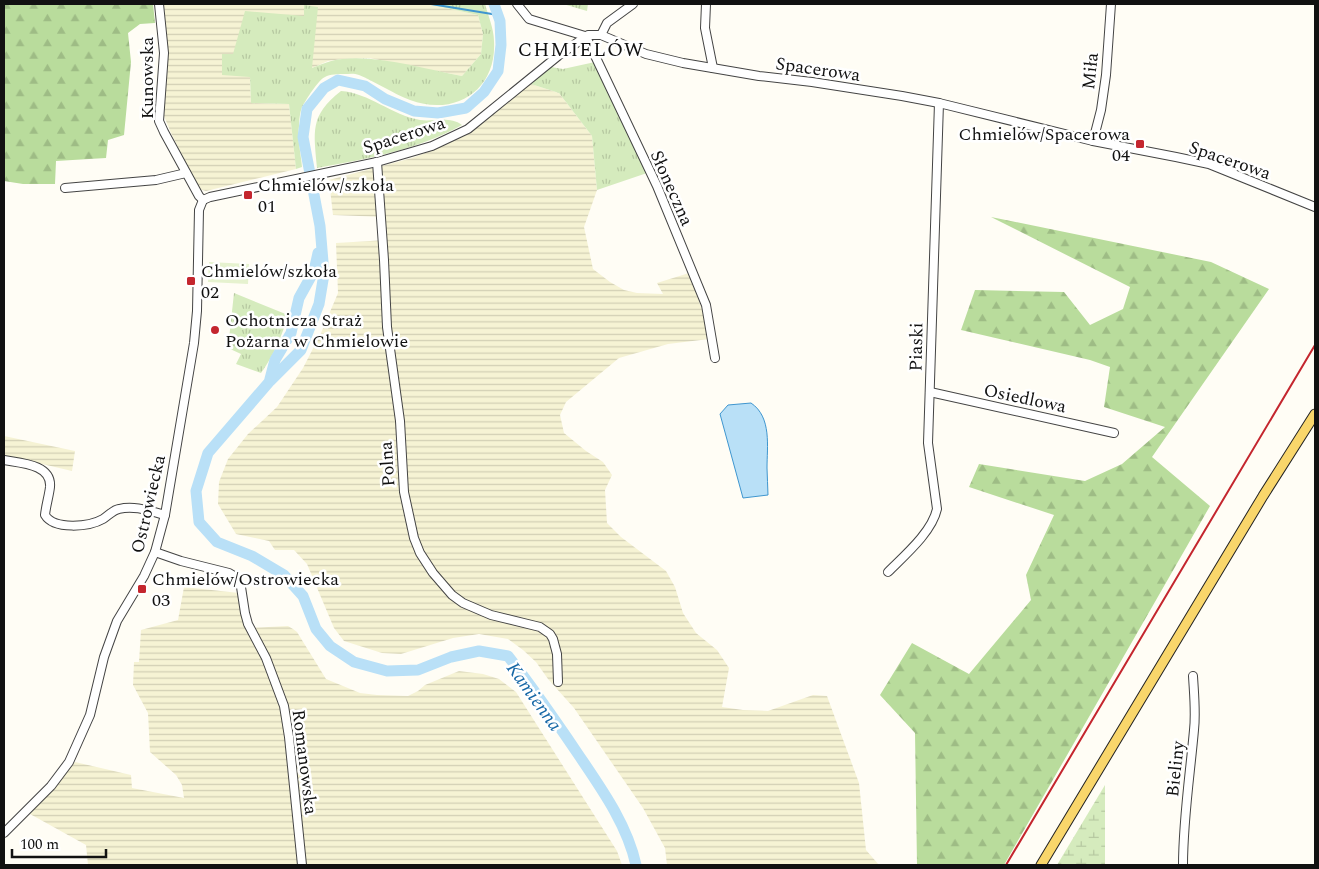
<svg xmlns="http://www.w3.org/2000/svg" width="1319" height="869" font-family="Spectral,serif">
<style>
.farmland{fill:url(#farmland-rules)}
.grass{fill:url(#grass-tufts)}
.forest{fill:url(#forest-firs)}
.wetland{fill:url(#wetland-marsh)}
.pitch{fill:#e6f2cf}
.water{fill:#b9e0f7;stroke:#3f96cf}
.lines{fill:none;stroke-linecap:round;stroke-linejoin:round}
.stream{stroke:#3f96cf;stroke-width:2}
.river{stroke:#b9e0f7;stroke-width:11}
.minor-casing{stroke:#444;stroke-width:10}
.major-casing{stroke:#222;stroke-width:11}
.minor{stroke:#fff;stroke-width:8}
.major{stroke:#f9d66b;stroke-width:9}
.rail{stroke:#c4262e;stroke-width:2}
.poi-dot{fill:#c4262e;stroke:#fff;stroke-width:2}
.labels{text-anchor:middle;stroke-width:5;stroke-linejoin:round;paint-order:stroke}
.street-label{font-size:18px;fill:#111;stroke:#fff}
.poi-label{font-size:18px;fill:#111;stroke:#fff;text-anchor:start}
.water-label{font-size:19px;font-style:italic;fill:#1768a6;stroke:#fff}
.quarter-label{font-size:20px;letter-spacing:1px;fill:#111;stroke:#fff}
</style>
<defs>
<pattern id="farmland-rules" width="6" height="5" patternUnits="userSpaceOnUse" patternTransform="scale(1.25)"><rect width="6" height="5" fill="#f6f3d4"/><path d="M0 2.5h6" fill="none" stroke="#d2cfb5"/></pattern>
<pattern id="grass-tufts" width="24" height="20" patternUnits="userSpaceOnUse" patternTransform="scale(1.25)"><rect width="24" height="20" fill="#d5ebbd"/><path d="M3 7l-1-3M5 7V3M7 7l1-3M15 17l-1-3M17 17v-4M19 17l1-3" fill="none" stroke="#b6c8a1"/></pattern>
<pattern id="forest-firs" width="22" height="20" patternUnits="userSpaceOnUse" patternTransform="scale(1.25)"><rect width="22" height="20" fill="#b9dc9c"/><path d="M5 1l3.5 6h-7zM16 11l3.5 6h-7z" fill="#9ebc85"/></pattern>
<pattern id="wetland-marsh" width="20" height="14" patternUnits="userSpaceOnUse" patternTransform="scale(1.25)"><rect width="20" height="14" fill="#d5ebbd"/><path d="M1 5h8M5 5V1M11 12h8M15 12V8" fill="none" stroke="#b6c8a1"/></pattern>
</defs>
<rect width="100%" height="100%" fill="#fffdf5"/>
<g class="farmland">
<path d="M 164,4 L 428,4 L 478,15 L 483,34 L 481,54 L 462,76 L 369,58 L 342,59 L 328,61 L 312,68 L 305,16 L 250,77 L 251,103 L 289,104 L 296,169 L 206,191 L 199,189 L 171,133 L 164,116 L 168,63 Z"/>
<path d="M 531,84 L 559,93 L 592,136 L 597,190 L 584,227 L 593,269 L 610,282 L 624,290 L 637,293 L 663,294 L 657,283 L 689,273 L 702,310 L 709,339 L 668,344 L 619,358 L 566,402 L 560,415 L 564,433 L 586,451 L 603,462 L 612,475 L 605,490 L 607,523 L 621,537 L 666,571 L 675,587 L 683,613 L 696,633 L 717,650 L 729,668 L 722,707 L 743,710 L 768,711 L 813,695 L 827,696 L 859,783 L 866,850 L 879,865 L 667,865 L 665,848 L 643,808 L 574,708 L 548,679 L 536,662 L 523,650 L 508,639 L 479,634 L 453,638 L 401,654 L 382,653 L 344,641 L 334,628 L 307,564 L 294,550 L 275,550 L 269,541 L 236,534 L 218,504 L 219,482 L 228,459 L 248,434 L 277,407 L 303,368 L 321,333 L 338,293 L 336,243 L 387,240 L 385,217 L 333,215 L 329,180 L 412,158 L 438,148 L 478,126 Z"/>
<path d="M 4,436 L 75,451 L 72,471 L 4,455 Z"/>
<path d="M 184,587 L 239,593 L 248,628 L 288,626 L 293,629 L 297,632 L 326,679 L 360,693 L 377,695 L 408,696 L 418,691 L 425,685 L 459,671 L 483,674 L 499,679 L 516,692 L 617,851 L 622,865 L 88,865 L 86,845 L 30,814 L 75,762 L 131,775 L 132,788 L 184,798 L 182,785 L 176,775 L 150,752 L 148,713 L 133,685 L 134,662 L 139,662 L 141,630 L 178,620 Z"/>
</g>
<g class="grass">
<path d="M 428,4 L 485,4 C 488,15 494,29 494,41 C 497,90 455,117 410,100 C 392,93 376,82 359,75 C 354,73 349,74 344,74 C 338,74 330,74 325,77 C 318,80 306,100 302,107 C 300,112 299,120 299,126 C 297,139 301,154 302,167 L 296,169 L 289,104 L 251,103 L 250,77 L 222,75 L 222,54 L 233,54 L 245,11 L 304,16 L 304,5 L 318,7 L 312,68 C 322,64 331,60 342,59 C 380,55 424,69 462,76 L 481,54 L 483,34 L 478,15 Z"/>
<path d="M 563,4 L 588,4 L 587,11 Z"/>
<path d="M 595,62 L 647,173 L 597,190 L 592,136 L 559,93 L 531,84 L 551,67 L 563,69 Z"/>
<path d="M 341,91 C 369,93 392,115 420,120 C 434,122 450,116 462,125 C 417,150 367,159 317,168 C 314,132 309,116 341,91 Z"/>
<path d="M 234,293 L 288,315 C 282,336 274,355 261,373 L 236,364 L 241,354 L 228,348 Z"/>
</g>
<g class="forest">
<path d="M 4,4 L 153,4 L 155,23 L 140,24 L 128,33 L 131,62 L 124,135 L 108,140 L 106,158 L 56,161 L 55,184 L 23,184 L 4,181 Z"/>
<path d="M 991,217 L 1211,262 L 1269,289 L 1152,457 L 1210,506 L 1004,865 L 917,865 L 915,733 L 880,695 L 912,643 L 969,674 L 1031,600 L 1026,575 L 1054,515 L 969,487 L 979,464 L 1085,481 L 1122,464 L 1165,427 L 1104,407 L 1110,367 L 1090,360 L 961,330 L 975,290 L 1064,292 L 1090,325 L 1123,309 L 1130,287 Z"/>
</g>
<path class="wetland" d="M 1105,785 L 1105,865 L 1057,865 Z"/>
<path class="pitch" d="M 209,262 L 249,264 L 248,284 L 208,282 Z"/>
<path class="water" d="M 751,403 C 772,417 767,447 767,468 C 767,477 768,486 768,495 L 743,498 L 720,414 L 728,405 Z"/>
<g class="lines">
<path class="stream" d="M 431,4 L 498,15"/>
<g class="river">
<path d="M 494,4 L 500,21 L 501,45 L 498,71 L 484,92 L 466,108 L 438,113 L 414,111 L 385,99 L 365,86 L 338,80 L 324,88 L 307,109 L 303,137 L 320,226 L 324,274 L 319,304 L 301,350 L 270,381 L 208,453 L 196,491 L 199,522 L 217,542 L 252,556 L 284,575 L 303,596 L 316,629 L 330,646 L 354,662 L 387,671 L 418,670 L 451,657 L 479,651 L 508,656 C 533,688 555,720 578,754 C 601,788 627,824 636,865"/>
<path d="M 270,379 L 275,360 L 291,333 L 299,298 L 314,271 L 318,253"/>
</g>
<g class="minor-casing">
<g id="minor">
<path d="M 159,4 L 164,53 L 159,121 L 164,132 L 199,196 L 203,200"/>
<path d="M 517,4 L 529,19 L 585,36 L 588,41 L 657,186 L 706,305 L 715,358"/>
<path d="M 706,4 L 705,28 L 713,68"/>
<path d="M 601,35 L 607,23 L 633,4"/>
<path d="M 1093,141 L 1101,110 L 1106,75 L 1111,4"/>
<path d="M 377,162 L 384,260 L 387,327 L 400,421 L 404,492 L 414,538 L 420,553 L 433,573 L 452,595 L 463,603 L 491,615 L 540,627 L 550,634 L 553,639 L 557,654 L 558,682"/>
<path d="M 65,188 L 156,180 L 186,173"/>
<path d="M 203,200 L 210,197 L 377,162 L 432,146 L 468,129 L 558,56 L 588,35 L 601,35 L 646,54 L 683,63 L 759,76 L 812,82 L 902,96 L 939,103 L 1093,141 L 1176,157 L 1209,164 L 1315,207"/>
<path d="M 930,392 L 1114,433"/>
<path d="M 4,460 C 20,463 52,464 50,487 C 49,496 46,505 45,515 C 54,530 89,527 103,519 C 108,516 113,510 119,509 C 134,505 150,511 165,515"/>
<path d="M 155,552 L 181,561 L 229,573 L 234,576 L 241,587 L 245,613 L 248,624 L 266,658 L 284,706 L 289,737 L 302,865"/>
<path d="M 888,572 C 905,555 932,532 937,509 L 928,443 L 939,103"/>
<path d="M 4,833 L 51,786 L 69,762 L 90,715 L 104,657 L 117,621 L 144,576 L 155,552 L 165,515 L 194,343 L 197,311 L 199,210 L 203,200"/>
<path d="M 1183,865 C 1183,820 1190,775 1194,730 C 1196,713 1194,694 1193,676"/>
</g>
</g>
<g class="major-casing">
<path id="major" d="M 1041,865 L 1263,496 L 1315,414"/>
</g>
<use href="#minor" class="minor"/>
<use href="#major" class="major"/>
<path class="rail" d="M 1006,865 L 1315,345"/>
</g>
<g class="poi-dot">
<rect x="1135" y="139" width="10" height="10" rx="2.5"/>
<rect x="243" y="190" width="10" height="10" rx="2.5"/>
<rect x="186" y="276" width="10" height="10" rx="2.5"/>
<circle cx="215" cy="330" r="5"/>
<rect x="137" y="584" width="10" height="10" rx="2.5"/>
</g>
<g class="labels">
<g class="street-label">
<text transform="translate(818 69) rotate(8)" y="6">Spacerowa</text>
<text transform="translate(1090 71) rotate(-84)" y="6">Miła</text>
<text transform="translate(147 78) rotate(-90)" y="6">Kunowska</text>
<text transform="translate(404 135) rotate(-18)" y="6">Spacerowa</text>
<text transform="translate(1230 160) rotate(19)" y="6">Spacerowa</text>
<text transform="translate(672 188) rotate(66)" y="6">Słoneczna</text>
<text transform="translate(916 347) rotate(-89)" y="6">Piaski</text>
<text transform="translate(1025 398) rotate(12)" y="6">Osiedlowa</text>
<text transform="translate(387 464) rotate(-94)" y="6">Polna</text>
<text transform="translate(148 504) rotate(-77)" y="6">Ostrowiecka</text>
<text transform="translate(305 762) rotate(83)" y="6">Romanowska</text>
<text transform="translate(1175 769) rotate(-84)" y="6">Bieliny</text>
</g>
<g class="poi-label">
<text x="1130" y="140" text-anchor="end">Chmielów/Spacerowa<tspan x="1130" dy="21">04</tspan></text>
<text x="258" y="191">Chmielów/szkoła<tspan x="258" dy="21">01</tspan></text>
<text x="201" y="277">Chmielów/szkoła<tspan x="201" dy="21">02</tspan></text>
<text x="225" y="326">Ochotnicza Straż<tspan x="225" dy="21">Pożarna w Chmielowie</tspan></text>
<text x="152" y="585">Chmielów/Ostrowiecka<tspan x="152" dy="21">03</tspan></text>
</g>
<g class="water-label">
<text transform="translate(535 696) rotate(54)" y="7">Kamienna</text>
</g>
<g class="quarter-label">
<text x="581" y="56">CHMIELÓW</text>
</g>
</g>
<rect width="1319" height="869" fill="none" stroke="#111111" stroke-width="10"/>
<path d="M12 849v8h94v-8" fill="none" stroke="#111111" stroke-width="2.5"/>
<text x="20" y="849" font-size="15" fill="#111111" stroke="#ffffff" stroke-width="4" paint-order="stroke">100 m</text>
</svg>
